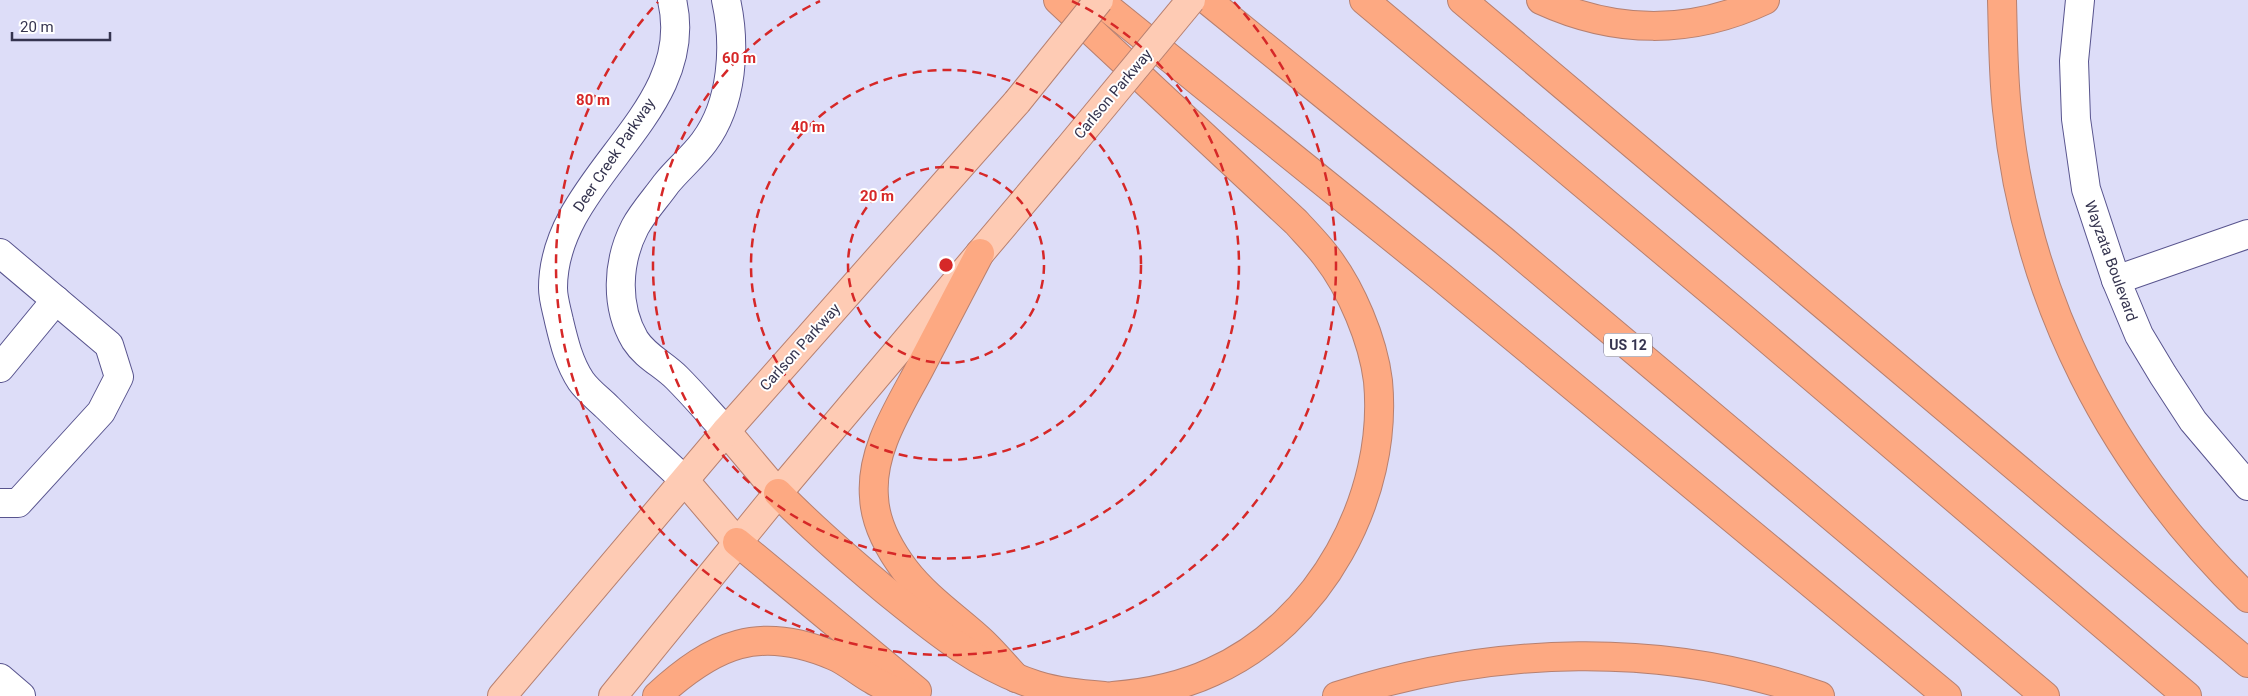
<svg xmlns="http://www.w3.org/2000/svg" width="2248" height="696" font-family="Roboto,sans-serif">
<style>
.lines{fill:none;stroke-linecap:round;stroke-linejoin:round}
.minor-casing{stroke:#58548e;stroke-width:30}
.major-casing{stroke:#b78070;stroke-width:30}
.highway-casing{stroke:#b78070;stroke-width:30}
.minor{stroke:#fff;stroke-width:28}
.major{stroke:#fecbb4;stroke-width:28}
.highway{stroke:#fda982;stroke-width:28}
.major-bridge-casing{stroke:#b78070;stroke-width:30;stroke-linecap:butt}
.major-bridge{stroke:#fecbb4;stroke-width:28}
.ring{fill:none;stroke:#d62828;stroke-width:2.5;stroke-dasharray:9 6}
.labels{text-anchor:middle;stroke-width:4;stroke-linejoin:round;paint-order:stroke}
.shield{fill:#fff;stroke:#727184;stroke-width:1}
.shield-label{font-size:14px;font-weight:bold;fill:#35344f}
.street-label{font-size:15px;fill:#35344f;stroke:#fff}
.centre{fill:#d62828;stroke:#fff;stroke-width:2.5}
.ring-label{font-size:15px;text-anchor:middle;font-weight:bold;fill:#d62828;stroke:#fff;stroke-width:4;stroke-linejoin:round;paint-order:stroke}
</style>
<rect width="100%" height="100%" fill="#ddddf8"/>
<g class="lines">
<g class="minor-casing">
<g id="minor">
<path d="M 672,0 C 699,114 553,177 553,288 C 553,299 557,311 559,321 C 564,342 569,363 581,381 C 588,391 600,400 608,408 C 633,433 659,456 685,481"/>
<path d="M 2080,0 L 2074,61 L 2076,119 L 2086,189 L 2116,280 L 2139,335 L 2163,375 L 2193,421 L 2248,486"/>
<path d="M 0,253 L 109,345 L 119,377 L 101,412 L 18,503 L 0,503"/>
<path d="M 2116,280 L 2248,234"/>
<path d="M 0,368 L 56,300"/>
<path d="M 726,431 C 709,413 694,395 677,378 C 663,364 646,357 635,340 C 615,306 617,262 635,227 C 643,212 656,198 666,184 C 678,169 693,157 704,142 C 733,103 736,45 726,0"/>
<path d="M 0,678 L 21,696"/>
</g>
</g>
<g class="major-casing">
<g id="major">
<path d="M 726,431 L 778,493"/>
<path d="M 685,481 L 737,542"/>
<path d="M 502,696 L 726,431 L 1017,102"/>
<path d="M 613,696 L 778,493 L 1067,150"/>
</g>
</g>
<g class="highway-casing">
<g id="highway">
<path d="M 1058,0 L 1296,222 C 1306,233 1317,244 1326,256 C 1351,288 1373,340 1378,381 C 1389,497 1320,624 1212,672 C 1180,687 1148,693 1113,696"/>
<path d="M 1098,0 L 1441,277 L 1947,696"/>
<path d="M 1207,0 L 1503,240 L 2045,696"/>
<path d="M 1364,0 L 1743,318 L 2187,696"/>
<path d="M 1462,0 L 2248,663"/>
<path d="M 1541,0 C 1615,34 1691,35 1765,0"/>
<path d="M 2002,0 C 2003,36 2003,73 2007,110 C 2026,301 2112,465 2248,598"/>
<path d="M 980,253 C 961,290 941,327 922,364 C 901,405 870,449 874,497 C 875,523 890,550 905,570 C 925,596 952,615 977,637 C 991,649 1003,664 1016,678"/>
<path d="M 778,493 C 812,528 848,559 885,590 C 932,628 978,667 1036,685 C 1058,692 1081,694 1104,696"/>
<path d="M 737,542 L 917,691"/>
<path d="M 657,696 C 714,644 759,624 834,656 C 848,662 860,673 873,680 C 884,687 897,691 908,696"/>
<path d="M 1337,696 C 1494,646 1663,640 1820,696"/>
</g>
</g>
<use href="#minor" class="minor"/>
<use href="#major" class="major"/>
<use href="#highway" class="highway"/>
<g class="major-bridge-casing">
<g id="major-bridge">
<path d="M 1017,102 L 1099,0"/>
<path d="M 1067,150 L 1191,0"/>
</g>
</g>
<use href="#major-bridge" class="major-bridge"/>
</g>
<g class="ring">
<circle cx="946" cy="265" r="98"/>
<circle cx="946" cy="265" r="195"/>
<path d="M1072 1A293 293 0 1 1 820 1"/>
<path d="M1234 2A390 390 0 1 1 658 2"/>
</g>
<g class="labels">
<rect class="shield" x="1604" y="333.5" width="48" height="23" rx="4"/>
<g class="shield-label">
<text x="1628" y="350">US 12</text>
</g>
<g class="street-label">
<text transform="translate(1113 94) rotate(-50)" y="5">Carlson Parkway</text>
<text transform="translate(614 155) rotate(-56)" y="5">Deer Creek Parkway</text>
<text transform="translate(2111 261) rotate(70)" y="5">Wayzata Boulevard</text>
<text transform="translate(800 347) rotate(-48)" y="5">Carlson Parkway</text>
</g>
</g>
<circle cx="946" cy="265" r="8" class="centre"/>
<g class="ring-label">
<text x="739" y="63">60 m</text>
<text x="593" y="105">80 m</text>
<text x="808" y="132">40 m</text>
<text x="877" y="201">20 m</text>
</g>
<path d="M12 32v8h98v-8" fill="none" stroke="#35344f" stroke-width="2.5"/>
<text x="20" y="32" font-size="15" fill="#35344f" stroke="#ffffff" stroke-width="4" paint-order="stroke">20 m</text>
</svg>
